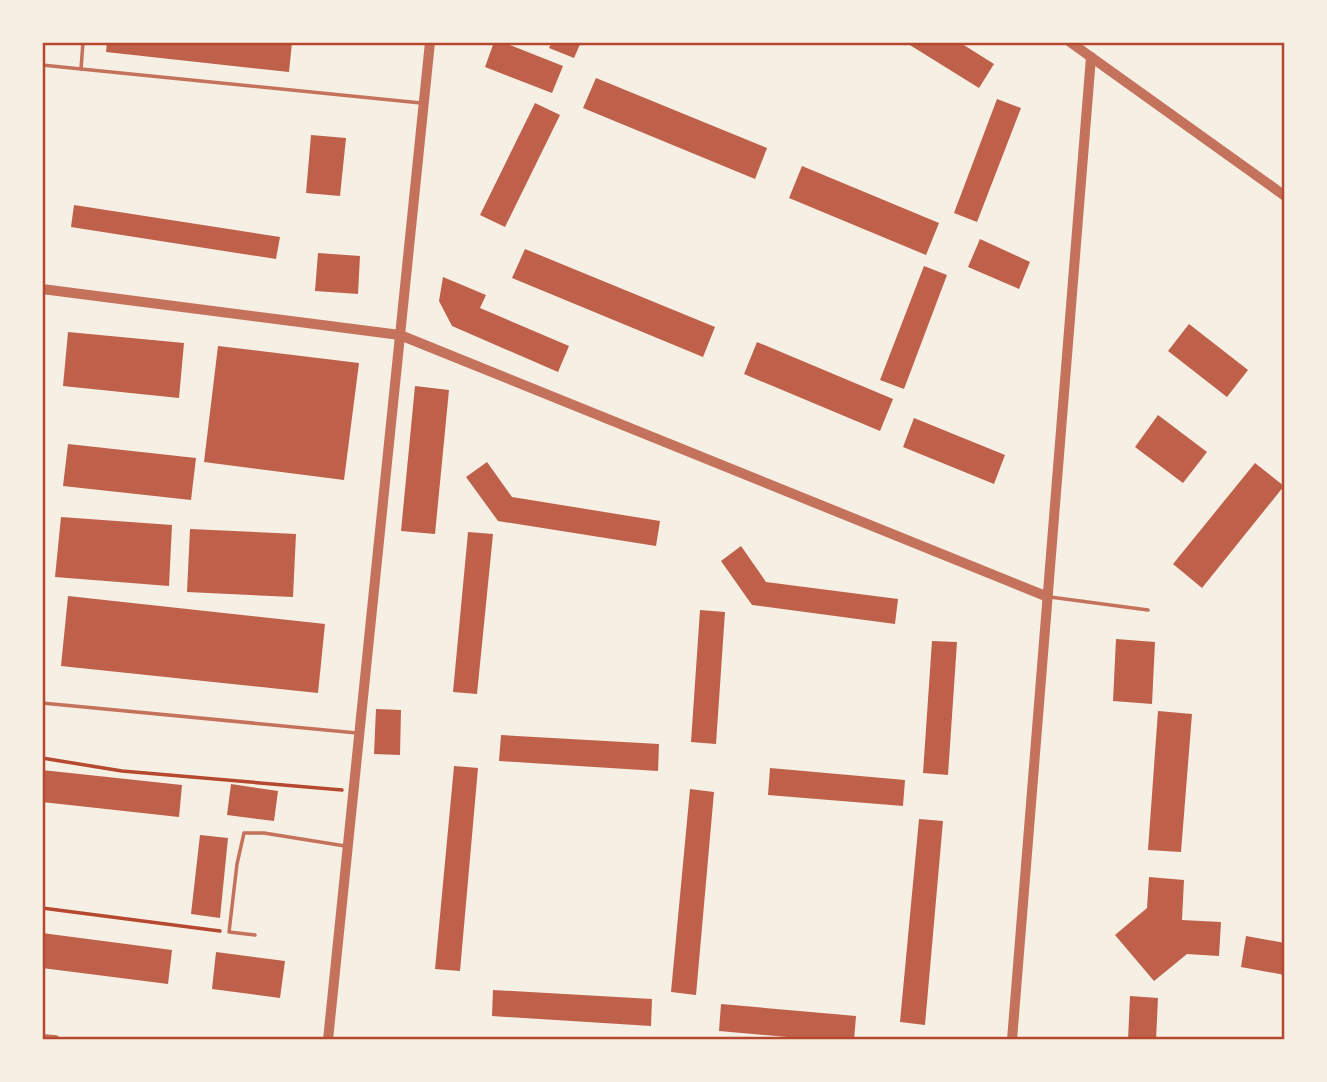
<svg xmlns="http://www.w3.org/2000/svg" width="1327" height="1082" font-family="Signika,sans-serif">
<style>
.building{fill:#bf614a}
.lines{fill:none;stroke-linecap:round;stroke-linejoin:round}
.path{stroke:#b5482f;stroke-width:3.5}
.service{stroke:#c5725c;stroke-width:3.5}
.tertiary{stroke:#c5725c;stroke-width:10}
.neatline{fill:none;stroke:#b5482f;stroke-width:2.5}
</style>
<rect width="100%" height="100%" fill="#f6efe4"/>
<g class="building">
<path d="M 107,42 L 292,42 L 289,72 L 106,52 Z"/>
<path d="M 494,42 L 502,42 L 563,66 L 552,93 L 485,67 Z"/>
<path d="M 552,42 L 581,42 L 574,58 L 549,48 Z"/>
<path d="M 905,42 L 959,42 L 994,64 L 979,88 Z"/>
<path d="M 596,78 L 767,148 L 755,179 L 583,108 Z"/>
<path d="M 997,99 L 1021,108 L 977,222 L 954,213 Z"/>
<path d="M 535,103 L 560,115 L 505,227 L 480,215 Z"/>
<path d="M 311,135 L 346,138 L 340,196 L 306,193 Z"/>
<path d="M 802,166 L 939,223 L 926,255 L 789,198 Z"/>
<path d="M 74,205 L 280,237 L 276,259 L 71,227 Z"/>
<path d="M 980,239 L 1030,262 L 1019,289 L 968,267 Z"/>
<path d="M 525,249 L 715,327 L 703,357 L 512,278 Z"/>
<path d="M 318,253 L 360,256 L 358,294 L 315,291 Z"/>
<path d="M 924,266 L 947,275 L 904,389 L 880,380 Z"/>
<path d="M 443,277 L 486,295 L 480,308 L 569,346 L 558,372 L 452,326 L 439,301 Z"/>
<path d="M 1189,324 L 1248,370 L 1227,397 L 1168,351 Z"/>
<path d="M 68,332 L 184,343 L 179,398 L 63,386 Z"/>
<path d="M 757,342 L 893,399 L 880,431 L 744,374 Z"/>
<path d="M 218,346 L 359,363 L 344,480 L 204,462 Z"/>
<path d="M 415,386 L 449,390 L 435,534 L 401,531 Z"/>
<path d="M 1158,415 L 1207,452 L 1183,483 L 1135,447 Z"/>
<path d="M 914,418 L 1005,455 L 994,484 L 903,447 Z"/>
<path d="M 68,444 L 196,458 L 191,500 L 63,486 Z"/>
<path d="M 487,462 L 512,497 L 660,521 L 656,546 L 498,521 L 466,477 Z"/>
<path d="M 1255,463 L 1284,486 L 1202,588 L 1173,564 Z"/>
<path d="M 61,517 L 172,525 L 169,586 L 55,577 Z"/>
<path d="M 190,529 L 296,534 L 293,597 L 187,592 Z"/>
<path d="M 468,532 L 493,534 L 477,694 L 453,692 Z"/>
<path d="M 741,546 L 766,582 L 898,599 L 895,624 L 752,605 L 721,561 Z"/>
<path d="M 68,596 L 325,624 L 318,693 L 61,666 Z"/>
<path d="M 700,610 L 725,612 L 716,744 L 691,742 Z"/>
<path d="M 1116,639 L 1155,642 L 1152,704 L 1113,701 Z"/>
<path d="M 932,641 L 957,642 L 948,775 L 923,773 Z"/>
<path d="M 376,709 L 401,710 L 400,755 L 374,754 Z"/>
<path d="M 1158,711 L 1192,714 L 1181,852 L 1148,850 Z"/>
<path d="M 501,735 L 659,744 L 658,771 L 499,761 Z"/>
<path d="M 454,766 L 478,768 L 460,971 L 435,969 Z"/>
<path d="M 770,768 L 905,780 L 903,806 L 768,795 Z"/>
<path d="M 42,770 L 182,785 L 179,817 L 42,802 Z"/>
<path d="M 231,784 L 278,791 L 274,821 L 227,815 Z"/>
<path d="M 690,789 L 714,792 L 696,995 L 671,992 Z"/>
<path d="M 919,819 L 943,821 L 925,1025 L 900,1022 Z"/>
<path d="M 200,835 L 228,838 L 220,918 L 191,914 Z"/>
<path d="M 1149,877 L 1184,880 L 1182,920 L 1221,922 L 1219,956 L 1187,954 L 1154,981 L 1115,935 L 1147,908 Z"/>
<path d="M 42,933 L 172,950 L 168,984 L 42,968 Z"/>
<path d="M 1246,936 L 1285,943 L 1285,975 L 1241,967 Z"/>
<path d="M 216,952 L 285,961 L 280,998 L 212,989 Z"/>
<path d="M 493,990 L 652,999 L 651,1026 L 492,1016 Z"/>
<path d="M 1130,996 L 1158,998 L 1156,1040 L 1128,1040 Z"/>
<path d="M 721,1004 L 856,1016 L 854,1040 L 822,1040 L 719,1031 Z"/>
</g>
<g class="lines">
<g class="path">
<path d="M 42,758 L 122,771 L 342,790"/>
<path d="M 42,908 L 220,931"/>
</g>
<g class="service">
<path d="M 83,42 L 81,69 L 421,103"/>
<path d="M 42,65 L 81,69"/>
<path d="M 1050,597 L 1148,610"/>
<path d="M 42,703 L 357,733"/>
<path d="M 255,935 L 229,932 L 237,864 L 244,833 L 264,833 L 345,846"/>
</g>
<g class="tertiary">
<path d="M 1070,42 L 1285,196"/>
<path d="M 42,289 L 400,335 L 1048,597"/>
<path d="M 42,1039 L 55,1040"/>
<path d="M 328,1040 L 430,42"/>
<path d="M 1012,1040 L 1091,57"/>
</g>
</g>
<rect width="1327" height="1082" fill="none" stroke="#f6efe4" stroke-width="88"/>
<rect x="44" y="44" width="1239" height="994" class="neatline"/>
</svg>
